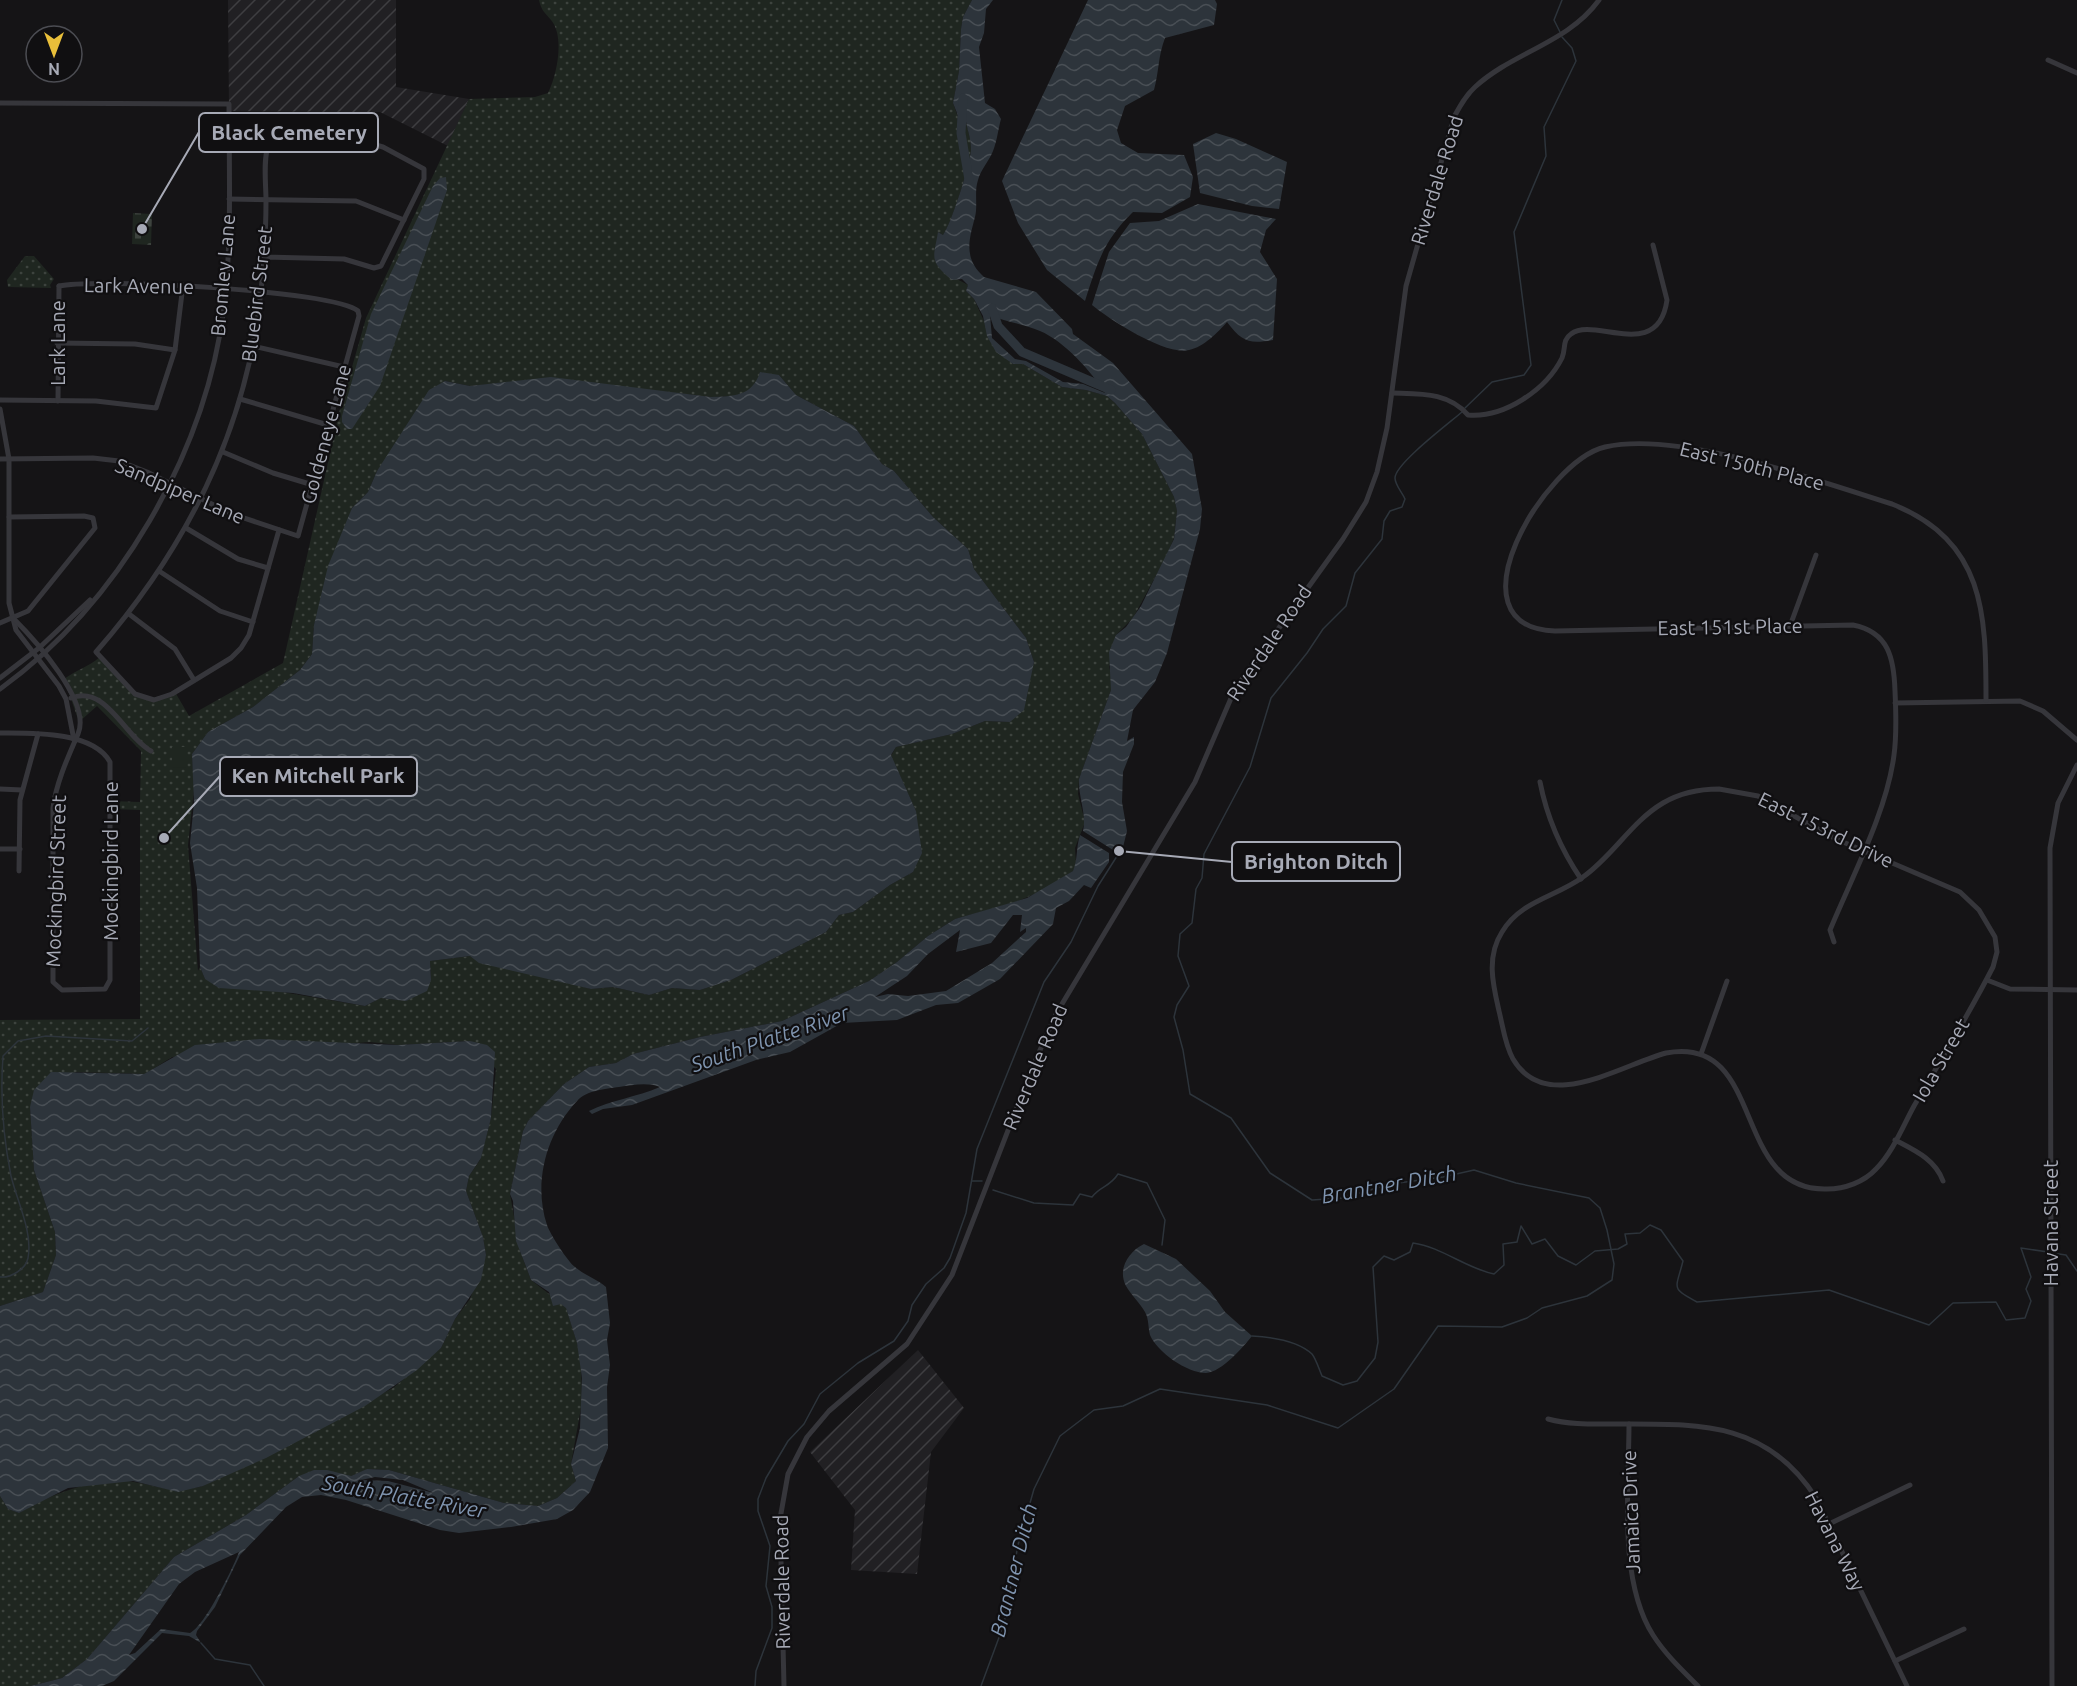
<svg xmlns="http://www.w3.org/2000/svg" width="2077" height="1686" font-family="Ubuntu,sans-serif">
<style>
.industrial{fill:url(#industrial-furrows)}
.grass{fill:url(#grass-dots);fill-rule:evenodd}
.cemetery{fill:url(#cemetery-stones)}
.pitch{fill:#1f2620}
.water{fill:url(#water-waves);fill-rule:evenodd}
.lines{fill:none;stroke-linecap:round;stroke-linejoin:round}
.stream{stroke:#2d343b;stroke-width:1.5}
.river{stroke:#2d343b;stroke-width:9}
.minor{stroke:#36363b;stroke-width:5}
.labels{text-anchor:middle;stroke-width:4.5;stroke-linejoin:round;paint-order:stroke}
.street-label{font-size:20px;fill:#a7aab6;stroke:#100f11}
.water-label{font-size:21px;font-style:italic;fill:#7f94af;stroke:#100f11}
.leader{fill:none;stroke:#a7aab6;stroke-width:2}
.callout-dot{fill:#a7aab6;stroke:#100f11;stroke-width:2}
.callout{fill:#100f11;stroke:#a7aab6;stroke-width:2}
.callout-label{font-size:21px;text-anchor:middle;font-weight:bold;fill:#a7aab6}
</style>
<defs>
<pattern id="industrial-furrows" width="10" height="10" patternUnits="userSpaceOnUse" patternTransform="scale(1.5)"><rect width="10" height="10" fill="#212023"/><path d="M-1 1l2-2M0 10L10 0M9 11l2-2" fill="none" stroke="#3e3e41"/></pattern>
<pattern id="grass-dots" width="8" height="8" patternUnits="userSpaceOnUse" patternTransform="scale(1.5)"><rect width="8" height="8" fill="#1f2620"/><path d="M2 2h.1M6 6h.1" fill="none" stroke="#3d433e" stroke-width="1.8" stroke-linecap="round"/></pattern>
<pattern id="cemetery-stones" width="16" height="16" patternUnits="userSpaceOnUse" patternTransform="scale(1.5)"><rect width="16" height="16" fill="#1f2620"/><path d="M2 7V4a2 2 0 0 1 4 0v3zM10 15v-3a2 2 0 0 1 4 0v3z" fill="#3d433e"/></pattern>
<pattern id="water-waves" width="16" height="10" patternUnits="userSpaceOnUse" patternTransform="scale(1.5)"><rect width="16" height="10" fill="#2d343b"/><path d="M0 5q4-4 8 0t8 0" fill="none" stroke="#494f55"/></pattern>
</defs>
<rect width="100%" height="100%" fill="#151416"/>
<g class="industrial">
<path d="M 228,0 L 396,0 L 396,87 L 469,99 L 448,146 L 380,112 L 229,111 Z"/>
<path d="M 918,1350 L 964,1408 L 931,1452 L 917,1574 L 851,1570 L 855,1510 L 810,1452 Z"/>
</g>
<g class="grass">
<path d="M 539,0 L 972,0 L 963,17 L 961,29 L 959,71 L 953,103 L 958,117 L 961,110 L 965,111 C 965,125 971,136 971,149 C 971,162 951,226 943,235 L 938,232 L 955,278 L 968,285 L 966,291 L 974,299 L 998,352 L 1013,364 L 1023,364 L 1062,387 L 1086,390 L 1107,396 L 1115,403 L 1142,434 L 1174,497 L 1177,511 L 1174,538 L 1165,559 L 1133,618 L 1116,635 L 1109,667 L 1113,680 L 1111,690 L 1079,779 L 1078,794 L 1085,822 L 1075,848 L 1076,864 L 1073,871 L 1042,891 L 1013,903 L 955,919 L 928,936 L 897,962 L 869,981 L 782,1021 L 700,1037 L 633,1054 L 616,1063 L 589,1067 L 564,1084 L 528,1121 L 523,1131 L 510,1194 L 520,1251 L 531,1280 L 566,1307 L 577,1343 L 581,1362 L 582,1402 L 571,1464 L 576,1481 L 557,1498 L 538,1506 L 504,1503 L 389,1470 L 368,1469 L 351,1476 L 299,1476 L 246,1515 L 174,1557 L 87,1659 L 62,1678 L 31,1686 L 0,1686 L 0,1496 L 8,1509 L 19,1513 C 50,1495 98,1475 134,1482 C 165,1487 170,1494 203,1486 L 393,1388 L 441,1348 L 455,1319 L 470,1299 L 486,1255 L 483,1237 L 466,1191 L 469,1176 L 480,1160 L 491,1118 L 496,1069 L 470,1041 L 398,1045 L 370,1042 L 172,1057 L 145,1074 L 76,1072 L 30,1107 L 34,1170 L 55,1232 L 56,1255 L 43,1292 L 0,1306 L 0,1020 L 140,1019 L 140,810 L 111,809 L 111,801 L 140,802 L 141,751 L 97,706 L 79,722 L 64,679 C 76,670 88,667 100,657 L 128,689 L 148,699 L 175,692 L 189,716 L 283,663 L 340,409 L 366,318 L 469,99 L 535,97 L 548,93 C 557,75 565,36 551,20 C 545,13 541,10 539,0 ZM 779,375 L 796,395 L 854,426 L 882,464 L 894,471 L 933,517 L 968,549 L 974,569 L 1026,638 L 1034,662 L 1010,722 L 985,721 L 952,734 L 896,747 L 891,756 L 916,811 L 913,872 L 890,885 L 853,912 L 839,915 L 826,932 L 731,980 L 700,990 L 672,988 L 649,995 L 613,987 L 591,989 L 470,956 L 430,961 L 431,980 L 406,1001 L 381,998 L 365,1006 L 205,979 L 200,967 L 198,971 L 188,845 L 194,789 L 192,754 L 208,732 L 253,707 L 300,670 L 312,654 L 314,625 L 352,508 L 368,492 L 377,471 L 445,381 L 470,386 L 503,383 L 622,387 L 711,397 L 737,396 L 750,390 L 756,384 Z"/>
<path d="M 25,256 L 34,256 L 54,279 L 50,285 L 51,288 L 8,287 L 7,280 Z"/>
</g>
<path class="cemetery" d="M 133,213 L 152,214 L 151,245 L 132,244 Z"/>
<path class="pitch" d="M 172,747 L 186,747 L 186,768 L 172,767 Z"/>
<g class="water">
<path d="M 972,0 L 993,0 L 986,9 L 984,33 L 979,47 L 985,103 L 995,109 L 1001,119 C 998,130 997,141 993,151 C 989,161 981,169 978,180 C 974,192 978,205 975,217 C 969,240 963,258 984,277 L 1036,292 L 1072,329 L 1073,334 L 1113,363 L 1192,454 L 1202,509 L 1200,529 L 1167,653 L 1155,682 L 1133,710 L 1127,741 L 1134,737 L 1134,744 L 1123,772 L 1122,802 L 1127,831 L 1121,855 L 1083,831 C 1087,815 1078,796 1079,779 L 1111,690 L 1109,652 L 1116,635 L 1126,627 L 1141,606 L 1174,539 L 1177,511 L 1174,497 L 1142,434 L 1115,403 L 1107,396 L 1086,390 L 1062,387 L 1023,364 L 1013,364 L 996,352 L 987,336 L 983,316 L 974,299 L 966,291 L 968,285 L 962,279 L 952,280 C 928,261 934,257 938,232 L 943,235 C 951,225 971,162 971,149 C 971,136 965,125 965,112 L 961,110 L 959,118 L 953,103 L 959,71 L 961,29 L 963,17 ZM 990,315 C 1006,322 1024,324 1040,331 C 1064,341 1091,371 1105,393 L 1083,384 L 1063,382 L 1026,361 L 1015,359 L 992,338 Z"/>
<path d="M 1088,0 L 1215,0 L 1217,4 L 1214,25 L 1165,38 C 1158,56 1159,72 1154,90 L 1125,106 L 1117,130 L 1121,143 L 1138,153 L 1184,155 L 1193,177 L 1190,197 L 1162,213 L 1133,212 C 1104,240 1097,263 1085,301 L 1047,270 L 1018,223 L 1002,181 Z"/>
<path d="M 1216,133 L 1236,139 L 1287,162 L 1279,209 L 1252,206 L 1200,193 L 1193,144 Z"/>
<path d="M 446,177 L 447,190 L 380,386 L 352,429 L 347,429 L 342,422 L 342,416 L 371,314 L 433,186 L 440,178 Z"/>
<path d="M 1198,204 L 1276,219 L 1266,230 L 1260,252 L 1277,279 L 1273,340 C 1249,344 1242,342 1227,322 C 1218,332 1204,347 1189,350 C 1166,356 1110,320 1092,305 L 1109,252 L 1130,223 L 1159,221 Z"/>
<path d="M 760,372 L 779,375 L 796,395 L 854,426 L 882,464 L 894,471 L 933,517 L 968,549 L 974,569 L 1026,638 L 1034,662 L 1024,710 L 1010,722 L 985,721 L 952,734 L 896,747 L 891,755 L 916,811 L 922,853 L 913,872 L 890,885 L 853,912 L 839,915 L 826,932 L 731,980 L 700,990 L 672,988 L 649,995 L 613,987 L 591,989 L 479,963 L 470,956 L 430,961 L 431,980 L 427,991 L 406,1001 L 381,998 L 365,1006 L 293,993 L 219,988 L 205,979 L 200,967 L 197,888 L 190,843 L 194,803 L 192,754 L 208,732 L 253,707 L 300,670 L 312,654 L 314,625 L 328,566 L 352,508 L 368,492 L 377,471 L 429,390 L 445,381 L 470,386 L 551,377 L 711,397 C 733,396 752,397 760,372 Z"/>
<path d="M 1080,835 L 1109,853 L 1109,862 L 1091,888 L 1084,885 L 1069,901 L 1056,908 L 1053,924 L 1000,979 L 958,1003 L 936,1005 L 897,1020 L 842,1023 L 790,1052 L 756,1060 L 632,1105 L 603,1109 L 592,1114 L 589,1111 C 611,1100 637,1097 660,1087 C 648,1082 632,1085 619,1087 C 605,1089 587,1090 577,1101 C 546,1134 533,1183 547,1225 C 550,1234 568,1262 575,1267 C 584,1275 597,1279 606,1287 L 610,1323 L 607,1340 L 610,1365 L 607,1387 L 608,1448 L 590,1492 L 573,1510 L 557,1519 L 511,1527 L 459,1533 L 440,1530 L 346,1500 L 321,1495 L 302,1497 L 286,1507 L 240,1555 L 215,1607 L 197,1631 L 196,1635 L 201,1643 L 189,1636 L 162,1633 L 114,1681 L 102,1686 L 31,1686 L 62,1678 L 87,1659 L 174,1557 L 246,1515 L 299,1476 L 314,1470 L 327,1470 L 351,1476 L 367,1469 L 389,1470 L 504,1503 L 538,1506 L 557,1498 L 576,1481 L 571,1464 L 580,1428 L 582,1378 L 577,1343 L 566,1308 L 561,1304 L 553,1306 L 549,1292 L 531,1280 L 525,1264 L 516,1241 L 513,1201 L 510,1194 L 523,1131 L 528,1121 L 564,1084 L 589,1067 L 616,1063 L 633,1054 L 700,1037 L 782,1021 L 869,981 L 897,962 L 928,936 L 955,919 L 1027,898 L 1073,871 C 1078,859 1076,847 1080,835 ZM 1013,915 L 1022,915 L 1020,932 L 1026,928 L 1026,932 L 992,963 L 946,991 L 908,996 L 888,994 L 875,997 L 907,976 L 928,954 L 960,930 L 956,952 L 991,943 ZM 375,1477 L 403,1480 L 434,1493 L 388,1481 L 361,1480 ZM 239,1552 C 233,1568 205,1626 190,1633 L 161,1629 L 135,1653 L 129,1655 L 179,1584 L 195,1572 Z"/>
<path d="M 260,1039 L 398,1045 L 470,1041 L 487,1045 L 495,1052 L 491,1118 L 481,1158 L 469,1176 L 466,1191 L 483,1237 L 486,1255 L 481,1280 L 455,1319 L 441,1348 L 417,1370 L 365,1406 L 266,1458 L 203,1486 L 178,1492 L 133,1481 L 68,1488 L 19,1513 L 8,1509 L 0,1496 L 0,1306 L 43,1292 L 56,1255 L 55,1232 L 34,1170 L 30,1107 L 34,1090 L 51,1072 L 144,1074 L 195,1045 Z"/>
<path d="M 1144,1244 L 1176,1259 L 1210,1291 L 1225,1312 L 1252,1336 C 1243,1347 1222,1372 1206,1373 C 1187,1373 1157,1352 1150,1335 C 1148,1328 1149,1319 1145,1312 C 1140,1303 1131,1295 1126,1286 C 1117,1269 1129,1251 1144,1244 Z"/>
</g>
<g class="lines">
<g class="stream">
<path d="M 1560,32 L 1554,20 L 1562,0"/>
<path d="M 1465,408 L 1492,382 L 1524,375 L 1531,365 L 1514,232 L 1546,156 L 1544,127 L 1576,61 L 1572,48 L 1562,37"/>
<path d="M 972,1181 L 982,1181"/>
<path d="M 993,1190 L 1034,1203 L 1073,1205 L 1080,1194 L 1092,1197 C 1100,1186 1110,1187 1118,1174 L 1147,1183 L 1165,1220 L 1162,1245"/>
<path d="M 2052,1253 L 2066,1255 L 2077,1271"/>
<path d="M 0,1277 C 11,1278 26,1269 28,1258 C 33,1232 17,1201 11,1176 C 3,1136 0,1097 3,1056 L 18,1041 L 46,1036 L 132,1041 L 148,1028"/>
<path d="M 1252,1336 C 1271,1337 1297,1340 1312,1354 C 1316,1359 1319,1369 1322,1376 L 1343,1385 L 1357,1381 L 1375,1358 L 1378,1342 L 1373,1267 L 1384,1256 L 1394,1260 L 1410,1252 L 1413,1243 C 1442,1247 1465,1268 1494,1274 L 1504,1265 L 1503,1244 L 1517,1242 L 1521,1226 L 1532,1244 L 1545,1239 L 1558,1256 L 1576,1265 L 1595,1251 L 1618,1249 L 1627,1244 L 1625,1234 L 1640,1233 L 1650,1225 L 1661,1230 L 1683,1261 C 1676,1289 1670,1288 1697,1302 L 1829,1290 L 1929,1325 L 1953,1303 L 1996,1302 L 2006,1320 L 2025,1318 L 2031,1301 L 2026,1289 L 2031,1277 L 2021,1248 L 2048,1252"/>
<path d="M 201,1643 L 215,1659 L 250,1665 L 264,1686"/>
<path d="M 755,1686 L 756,1671 L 772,1628 L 772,1607 L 766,1586 L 770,1546 L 758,1511 L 758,1499 L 766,1478 L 788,1441 L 804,1424 L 820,1394 L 858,1363 L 894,1341 L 908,1321 L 912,1305 L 926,1284 L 944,1268 L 950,1258 L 966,1213 L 977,1149 L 1044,982 L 1071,942 L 1098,886 L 1119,853"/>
<path d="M 981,1686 L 1004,1624 L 1018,1545 L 1034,1489 L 1060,1436 L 1094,1410 L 1123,1406 L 1160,1389 L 1267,1405 L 1338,1428 L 1394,1389 L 1438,1326 L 1502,1327 L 1527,1318 L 1542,1308 L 1587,1296 L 1612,1280 L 1614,1264 L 1607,1230 L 1600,1208 L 1589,1198 L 1516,1183 L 1474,1170 L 1443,1177 L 1391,1184 L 1342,1198 L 1312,1200 L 1270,1173 L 1231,1118 L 1190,1094 L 1183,1050 L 1174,1017 L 1177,1005 L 1189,986 L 1178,956 L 1180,934 L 1192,923 L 1196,889 L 1202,878 L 1204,854 L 1250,767 L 1271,698 L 1307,653 L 1323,629 L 1346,606 L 1355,573 L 1382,539 L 1384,521 L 1390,511 L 1402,507 L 1405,499 C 1402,492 1395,485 1395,478 C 1395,464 1448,424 1462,412"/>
</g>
<g class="river">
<path d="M 963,98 L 961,133 L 969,180"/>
<path d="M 992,308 L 998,326 L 1022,352 L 1111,390"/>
</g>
<g class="minor">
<path d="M 2048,60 L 2077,73"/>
<path d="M 0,103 L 229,104 C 229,172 232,240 224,308 C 205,454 119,603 0,689"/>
<path d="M 229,199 L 356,201 L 404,220"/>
<path d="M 265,257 L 344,259 L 374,268 L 381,266 L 424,179 L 424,169 L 383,147 L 369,143 L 274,143 L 268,146 C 263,162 266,184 266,201 C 266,231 264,261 261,291 C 247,428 186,549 96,652 L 135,694 L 154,700 L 172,694 L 231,658 L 241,648 L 249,635 L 279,530"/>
<path d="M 57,343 L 135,344 L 175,350"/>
<path d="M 253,346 L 344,367"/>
<path d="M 1392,393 C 1421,394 1448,392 1468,415 C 1504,418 1546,390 1562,358 C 1566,349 1562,340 1571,334 C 1594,316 1658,363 1667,300 L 1653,245"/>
<path d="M 240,399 L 328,425"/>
<path d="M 0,400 L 96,401 L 156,408 L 175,350 L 183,285"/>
<path d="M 58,401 L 59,286"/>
<path d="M 0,409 L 9,459 L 9,603 L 16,630 L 59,686 L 66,699 L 74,740"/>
<path d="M 223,452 L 273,473 L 313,485"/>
<path d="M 0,459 L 93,458 L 119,461 L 147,472 L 232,514 L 298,536 L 359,316 L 358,311 C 334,290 96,278 59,286"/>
<path d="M 186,528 L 238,559 L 268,568"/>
<path d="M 159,571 L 220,611 L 253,622"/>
<path d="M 129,614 L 175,649 L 194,680"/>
<path d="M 0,623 L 28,611 L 95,528 L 93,518 L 84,516 L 9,517"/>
<path d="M 1790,626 L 1816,555"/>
<path d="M 0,678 L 39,648 L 90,600"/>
<path d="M 71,698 C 106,684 124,736 151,751"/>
<path d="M 1895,703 L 2020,701 L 2043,711 L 2077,740"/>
<path d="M 0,733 C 32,733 93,731 110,762 L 110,980 L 105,989 L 62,990 L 53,982 L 53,808 C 56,783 68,757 78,734 C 92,702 34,639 13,618"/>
<path d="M 1540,782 C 1547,818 1560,848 1581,879"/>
<path d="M 0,789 L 22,790"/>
<path d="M 1719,789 L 1758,796 L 1836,839 L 1960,892 L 1979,910 L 1995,937 L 1997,952 L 1993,967 C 1969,1014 1941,1060 1914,1106 C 1903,1126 1893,1152 1876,1169 C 1864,1182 1845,1189 1827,1189 C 1730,1192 1767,1034 1666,1053 C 1621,1065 1546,1115 1513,1059 C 1505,1045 1503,1027 1499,1011 C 1493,985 1486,957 1502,932 C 1520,901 1556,897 1583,877 C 1613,856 1631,822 1663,803 C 1680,793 1700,789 1719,789 Z"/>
<path d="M 0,849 L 20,849"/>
<path d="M 19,871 L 20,800 L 38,734"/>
<path d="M 1834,942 L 1830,930 C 1852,877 1887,811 1894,755 C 1897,734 1896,712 1895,691 C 1894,659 1889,632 1853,625 L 1555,631 C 1445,627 1545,461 1605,447 C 1680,430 1818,481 1892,504 C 1985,541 1986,614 1986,700"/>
<path d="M 1987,980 L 2010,989 L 2077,990"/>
<path d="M 1701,1054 L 1727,981"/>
<path d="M 1895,1140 C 1914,1150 1935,1159 1943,1181"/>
<path d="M 1548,1419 C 1570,1425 1593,1424 1616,1424 C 1698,1424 1766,1420 1816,1498 L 1907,1686"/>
<path d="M 1629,1424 C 1629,1488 1618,1580 1653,1635 C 1665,1654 1682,1670 1698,1686"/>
<path d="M 1829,1524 L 1910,1485"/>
<path d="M 1895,1661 L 1964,1629"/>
<path d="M 784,1686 L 780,1519 L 788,1474 L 807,1437 L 829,1411 L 907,1344 L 952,1275 L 1033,1066 L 1056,1014 L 1195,782 L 1235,689 L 1343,539 L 1366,502 L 1377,472 L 1387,428 L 1406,286 L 1454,117 C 1460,106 1466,95 1475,87 C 1513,52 1568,43 1599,0"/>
<path d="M 2052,1686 L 2050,848 L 2058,803 L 2077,765"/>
</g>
</g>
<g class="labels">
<g class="street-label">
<text transform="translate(1437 180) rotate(-73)" y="7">Riverdale Road</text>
<text transform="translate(223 275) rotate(-85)" y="7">Bromley Lane</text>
<text transform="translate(139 286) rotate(1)" y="7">Lark Avenue</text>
<text transform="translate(257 294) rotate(-83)" y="7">Bluebird Street</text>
<text transform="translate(58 343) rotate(-90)" y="7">Lark Lane</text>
<text transform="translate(326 434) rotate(-75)" y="7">Goldeneye Lane</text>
<text transform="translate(1752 466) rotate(14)" y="7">East 150th Place</text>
<text transform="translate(180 491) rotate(23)" y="7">Sandpiper Lane</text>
<text transform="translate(1730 627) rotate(-1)" y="7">East 151st Place</text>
<text transform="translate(1269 643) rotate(-56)" y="7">Riverdale Road</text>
<text transform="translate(1826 830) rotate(26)" y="7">East 153rd Drive</text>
<text transform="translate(111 861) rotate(-90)" y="7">Mockingbird Lane</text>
<text transform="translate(56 881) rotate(-88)" y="7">Mockingbird Street</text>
<text transform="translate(1941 1060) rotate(-60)" y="7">Iola Street</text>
<text transform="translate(1035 1067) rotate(-67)" y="7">Riverdale Road</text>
<text transform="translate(2051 1223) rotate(-90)" y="7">Havana Street</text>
<text transform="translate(1631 1512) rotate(-92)" y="7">Jamaica Drive</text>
<text transform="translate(1835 1541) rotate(63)" y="7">Havana Way</text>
<text transform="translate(782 1582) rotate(-91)" y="7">Riverdale Road</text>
</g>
<g class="water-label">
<text transform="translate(770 1039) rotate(-19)" y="7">South Platte River</text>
<text transform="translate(1389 1185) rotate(-10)" y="7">Brantner Ditch</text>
<text transform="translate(404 1497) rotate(10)" y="7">South Platte River</text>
<text transform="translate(1014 1570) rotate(-76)" y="7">Brantner Ditch</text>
</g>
</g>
<path class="leader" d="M142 229L199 132M164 838L220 776M1119 851L1232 862"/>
<g class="callout-dot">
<circle cx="142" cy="229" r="6"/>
<circle cx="164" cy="838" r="6"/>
<circle cx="1119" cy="851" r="6"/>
</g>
<g class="callout">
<rect x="199" y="113" width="179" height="39" rx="6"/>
<rect x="220" y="757" width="197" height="39" rx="6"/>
<rect x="1232" y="842" width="168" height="39" rx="6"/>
</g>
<g class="callout-label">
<text x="289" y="140">Black Cemetery</text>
<text x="318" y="783">Ken Mitchell Park</text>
<text x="1316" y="869">Brighton Ditch</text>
</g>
<g transform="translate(54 54) rotate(180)"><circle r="28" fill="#100f11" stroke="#4c4d53" stroke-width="1.5"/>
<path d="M0-4.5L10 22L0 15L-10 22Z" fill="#e9bf3a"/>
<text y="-9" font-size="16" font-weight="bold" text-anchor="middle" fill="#a7aab6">N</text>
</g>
</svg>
